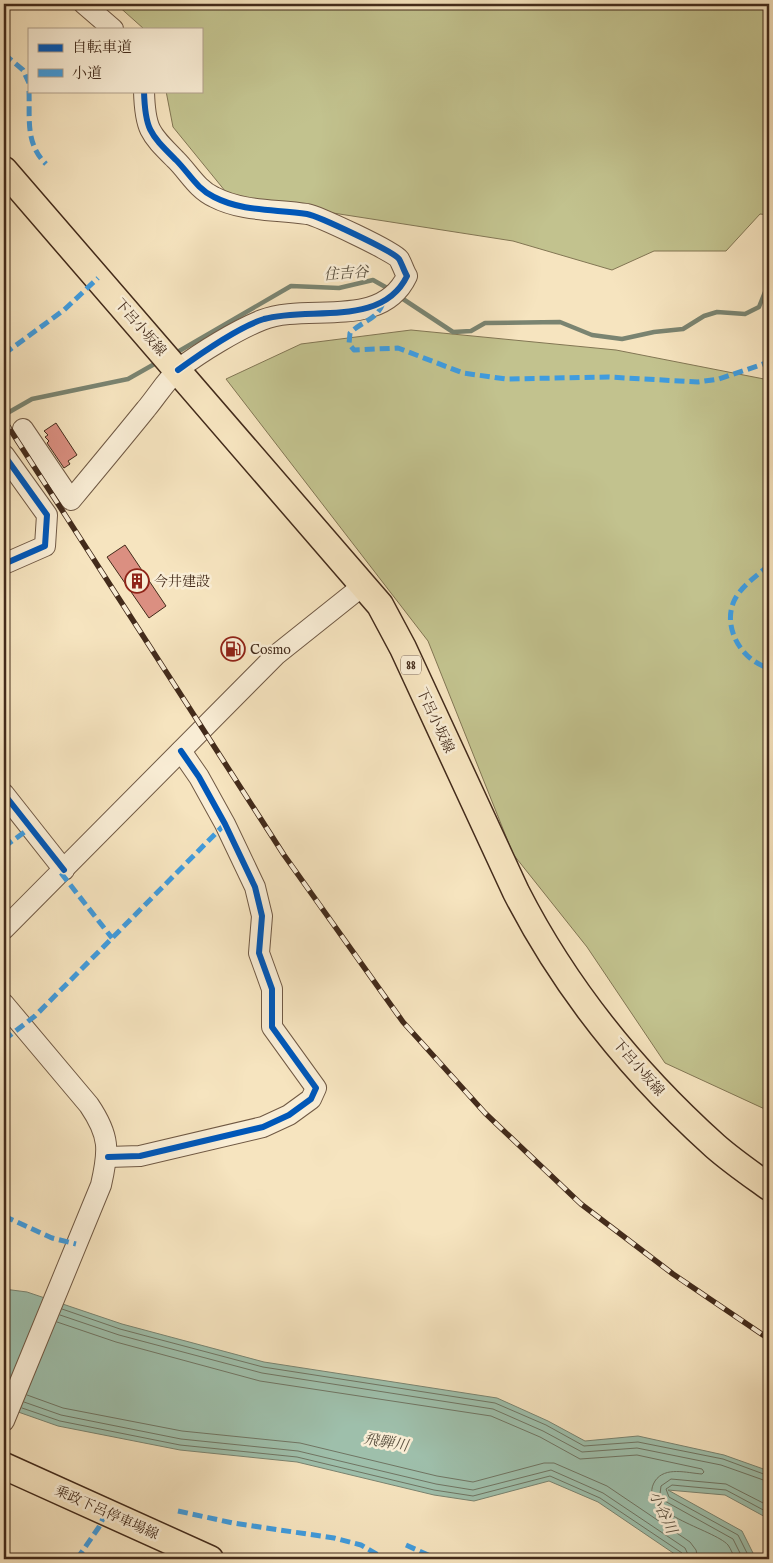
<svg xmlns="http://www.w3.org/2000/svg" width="773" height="1563" font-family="'IM FELL English','Noto Serif JP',serif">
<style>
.green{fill:#c2c28e;stroke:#827654}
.water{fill:#9ebfab;stroke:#7a8471}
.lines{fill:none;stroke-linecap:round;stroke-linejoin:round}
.shore{stroke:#707563;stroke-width:1}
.stream{stroke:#7a8471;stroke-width:4.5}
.building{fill:#db8f81;stroke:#432b1b}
.minor-casing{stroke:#705944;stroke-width:22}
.major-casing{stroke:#432b1b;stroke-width:29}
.minor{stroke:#f9edd5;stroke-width:20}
.major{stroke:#f6e4bf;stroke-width:26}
.rail-casing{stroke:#432b1b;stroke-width:5.5}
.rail{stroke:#f9edd5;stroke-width:4;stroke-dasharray:11;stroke-linecap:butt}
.quiet{stroke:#3f9cdf;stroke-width:5;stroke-dasharray:10 5;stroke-linecap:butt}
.cycleway-casing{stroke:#f9edd5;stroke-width:9}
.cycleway{stroke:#0057b8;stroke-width:6}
.labels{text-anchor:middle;stroke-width:5;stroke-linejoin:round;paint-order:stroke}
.shield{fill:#f9edd5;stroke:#7a6553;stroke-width:1}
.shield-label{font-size:12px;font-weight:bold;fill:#432b1b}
.street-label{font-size:14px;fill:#432b1b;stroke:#f9edd5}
.poi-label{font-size:14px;fill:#432b1b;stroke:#f9edd5;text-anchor:start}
.water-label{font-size:15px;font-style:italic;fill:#5a503f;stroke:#f9edd5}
</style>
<rect width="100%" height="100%" fill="#f6e4bf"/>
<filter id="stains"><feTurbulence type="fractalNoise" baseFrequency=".004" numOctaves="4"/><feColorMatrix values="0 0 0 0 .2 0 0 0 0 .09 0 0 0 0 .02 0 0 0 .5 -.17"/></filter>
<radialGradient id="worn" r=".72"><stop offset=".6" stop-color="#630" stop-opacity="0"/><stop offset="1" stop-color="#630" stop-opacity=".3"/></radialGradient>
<g class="green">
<path d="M 116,4 L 769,4 L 769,215 L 760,214 L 726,251 L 654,251 L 612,270 L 513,241 L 230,197 L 173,127 L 166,91 L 201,91 L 201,29 L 144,29 Z"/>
<path d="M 411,330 L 616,350 L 769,380 L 769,1111 L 665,1063 L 587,947 L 513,854 L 428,641 L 226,379 L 301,344 Z"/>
</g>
<path class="water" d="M 4,1289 L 27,1292 L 122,1324 L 264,1362 L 497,1398 L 548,1421 L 585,1441 L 638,1436 L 724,1455 L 769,1471 L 769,1519 L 725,1495 L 668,1490 L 742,1531 L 756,1559 L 682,1559 L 598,1502 L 549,1481 L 474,1501 L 434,1495 L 297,1462 L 180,1450 L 58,1426 L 4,1407 Z"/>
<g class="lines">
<g class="shore">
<path d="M 62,1309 L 120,1329 L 263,1367 L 495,1403 L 546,1425 L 584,1446 L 638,1442 L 723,1459 L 769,1476"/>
<path d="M 60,1315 L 119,1335 L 262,1373 L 493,1409 L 543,1431 L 582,1452 L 637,1448 L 721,1465 L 769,1482"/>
<path d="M 57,1322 L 116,1342 L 260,1381 L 491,1416 L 540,1437 L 580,1459 L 637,1455 L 702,1469 L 704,1472 L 702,1474 C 687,1473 665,1466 655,1481 C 635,1513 714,1529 728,1545 C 731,1549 733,1555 735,1559"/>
<path d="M 27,1395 L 63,1408 L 182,1431 L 300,1443 L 437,1476 L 473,1482 L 544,1463 L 554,1463 L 607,1486 L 690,1542 L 696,1550 L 698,1559"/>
<path d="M 24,1402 L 61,1415 L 181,1439 L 298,1451 L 436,1484 L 473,1490 L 551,1470 L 603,1493 L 685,1548 L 690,1559"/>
<path d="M 22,1408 L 60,1421 L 180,1445 L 297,1457 L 434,1490 L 473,1496 L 550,1476 L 600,1498 L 682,1553 L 684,1559"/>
<path d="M 743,1559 L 733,1539 L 663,1500 L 660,1494 L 661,1486 L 671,1479 L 726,1484 L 769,1506"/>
<path d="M 750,1559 L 738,1535 L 669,1497 L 666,1489 L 672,1485 L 726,1490 L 769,1513"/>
</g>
<g class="stream">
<path d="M 400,297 L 453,332 L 471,331 L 485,323 L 560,322 L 592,335 L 622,339 L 654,332 L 683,329 L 704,316 L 717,312 L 745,314 L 759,307 L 769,282"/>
<path d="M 174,354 L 291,286 L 339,288 L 373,280 L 389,289"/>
<path d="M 4,415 L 32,399 L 128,379 L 158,362"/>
</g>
</g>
<g class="building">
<path d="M 56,423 L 77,455 L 68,461 L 70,464 L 64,468 L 47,443 L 49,441 L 45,437 L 48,435 L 44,431 Z"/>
<path d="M 125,545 L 166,606 L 149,618 L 107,557 Z"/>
</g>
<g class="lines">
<g class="minor-casing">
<g id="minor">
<path d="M 84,4 L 113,29"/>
<path d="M 23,429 L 71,500 C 96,470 121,440 146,409 C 157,396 167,379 180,368 C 201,352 237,330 262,320 C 307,302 381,331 407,276 C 404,271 402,264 399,259 C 393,251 318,216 307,214 C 275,209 243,212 214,197 C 197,189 189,173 176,160 C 150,134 145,130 144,91"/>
<path d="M 4,455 L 47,515 L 45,546 L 4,564"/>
<path d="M 4,794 L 64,870"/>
<path d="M 4,929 L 276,655 L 365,584"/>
<path d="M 4,1004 L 89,1105 C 110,1136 109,1150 101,1185 L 4,1421"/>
<path d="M 108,1157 L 140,1156 L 263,1127 L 289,1115 L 311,1099 L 316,1088 L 272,1027 L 272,989 L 259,953 L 262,916 L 255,887 L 225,824 L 199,777 L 181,751"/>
</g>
</g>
<g class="major-casing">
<g id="major">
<path d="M 4,170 L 380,605 L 403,648 L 516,892 C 565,988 635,1074 715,1146 C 732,1161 751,1174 769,1187"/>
<path d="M 4,1466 L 210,1559"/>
</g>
</g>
<use href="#minor" class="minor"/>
<use href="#major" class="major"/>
<g class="rail-casing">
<path id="rail" d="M 4,420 L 284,855 L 403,1022 L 485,1113 L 581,1204 L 673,1274 L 769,1339"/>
</g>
<use href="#rail" class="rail"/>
<g class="quiet">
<path d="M 4,54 L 23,70 L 29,83"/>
<path d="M 29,91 C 30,119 25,143 46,164"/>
<path d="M 383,303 C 377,320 362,321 350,333 L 349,344 L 354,350 L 398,348 L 463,373 L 506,379 L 608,377 L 698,382 L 719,379 L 769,362"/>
<path d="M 4,354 L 64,310 L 98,278"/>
<path d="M 769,565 C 757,576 741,586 734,601 C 722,628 742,661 769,668"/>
<path d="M 4,847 L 30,828"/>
<path d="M 61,873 L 112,938"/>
<path d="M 4,1040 L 35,1016 L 225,824"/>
<path d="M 4,1216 L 52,1238 L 76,1244"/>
<path d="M 178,1511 L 233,1523 L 334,1538 L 361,1545 L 385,1559"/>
<path d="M 406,1545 L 437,1559"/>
<path d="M 77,1559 L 99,1527 L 106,1512"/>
</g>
<g class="cycleway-casing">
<g id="cycleway">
<path d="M 144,91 C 145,130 150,134 176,160 C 189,173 197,189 214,197 C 243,212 275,209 307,214 C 318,216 393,251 399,259 C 402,264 404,271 407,276 C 382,328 309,306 264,319 C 239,327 200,354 178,370"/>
<path d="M 4,455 L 47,515 L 45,546 L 4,564"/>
<path d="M 4,794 L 64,870"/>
<path d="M 108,1157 L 140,1156 L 263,1127 L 289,1115 L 311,1099 L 316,1088 L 272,1027 L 272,989 L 259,953 L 262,916 L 255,887 L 225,824 L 199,777 L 181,751"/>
</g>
</g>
<use href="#cycleway" class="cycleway"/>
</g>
<defs>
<g id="building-ring" transform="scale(1.25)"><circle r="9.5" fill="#f9edd5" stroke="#8f2418" stroke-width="1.5"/><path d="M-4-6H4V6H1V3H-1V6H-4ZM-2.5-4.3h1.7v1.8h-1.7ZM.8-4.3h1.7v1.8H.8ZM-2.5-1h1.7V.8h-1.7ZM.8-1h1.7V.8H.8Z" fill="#8f2418"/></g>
<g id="fuel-ring" transform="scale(1.25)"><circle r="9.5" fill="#f9edd5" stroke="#8f2418" stroke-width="1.5"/><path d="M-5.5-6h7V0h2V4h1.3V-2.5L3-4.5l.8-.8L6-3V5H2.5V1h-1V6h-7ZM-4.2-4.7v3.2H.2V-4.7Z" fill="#8f2418"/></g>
</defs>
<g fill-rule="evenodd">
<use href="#building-ring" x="137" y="581"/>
<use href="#fuel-ring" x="233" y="649"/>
</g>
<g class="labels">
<rect class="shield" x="401" y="655.5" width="20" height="19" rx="4"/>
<g class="shield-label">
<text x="411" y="669">88</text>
</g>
<g class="street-label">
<text transform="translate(141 327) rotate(49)" y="5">下呂小坂線</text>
<text transform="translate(436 720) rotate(65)" y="5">下呂小坂線</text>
<text transform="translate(639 1067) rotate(49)" y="5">下呂小坂線</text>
<text transform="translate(107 1512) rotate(24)" y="5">乗政下呂停車場線</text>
</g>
<g class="poi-label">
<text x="154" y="586">今井建設</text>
<text x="250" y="654">Cosmo</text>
</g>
<g class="water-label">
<text transform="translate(346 273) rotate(-4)" y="5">住吉谷</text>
<text transform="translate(386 1442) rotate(10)" y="5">飛騨川</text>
<text transform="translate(663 1512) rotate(65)" y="5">小谷川</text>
</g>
</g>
<rect width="773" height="1563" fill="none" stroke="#f6e4bf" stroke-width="20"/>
<rect x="5" y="5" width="763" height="1553" fill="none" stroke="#432b1b" stroke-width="2.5"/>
<rect x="10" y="10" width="753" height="1543" fill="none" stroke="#432b1b"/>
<rect x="28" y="28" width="175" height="65" fill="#f9edd5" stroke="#b09f8b"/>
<rect x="38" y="44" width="25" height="8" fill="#0057b8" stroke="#b09f8b"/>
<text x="72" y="52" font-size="15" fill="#432b1b">自転車道</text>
<rect x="38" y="69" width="25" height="8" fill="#3f9cdf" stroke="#b09f8b"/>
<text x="72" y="78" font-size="15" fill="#432b1b">小道</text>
<rect width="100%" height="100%" filter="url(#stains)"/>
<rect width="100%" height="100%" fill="url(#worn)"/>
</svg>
